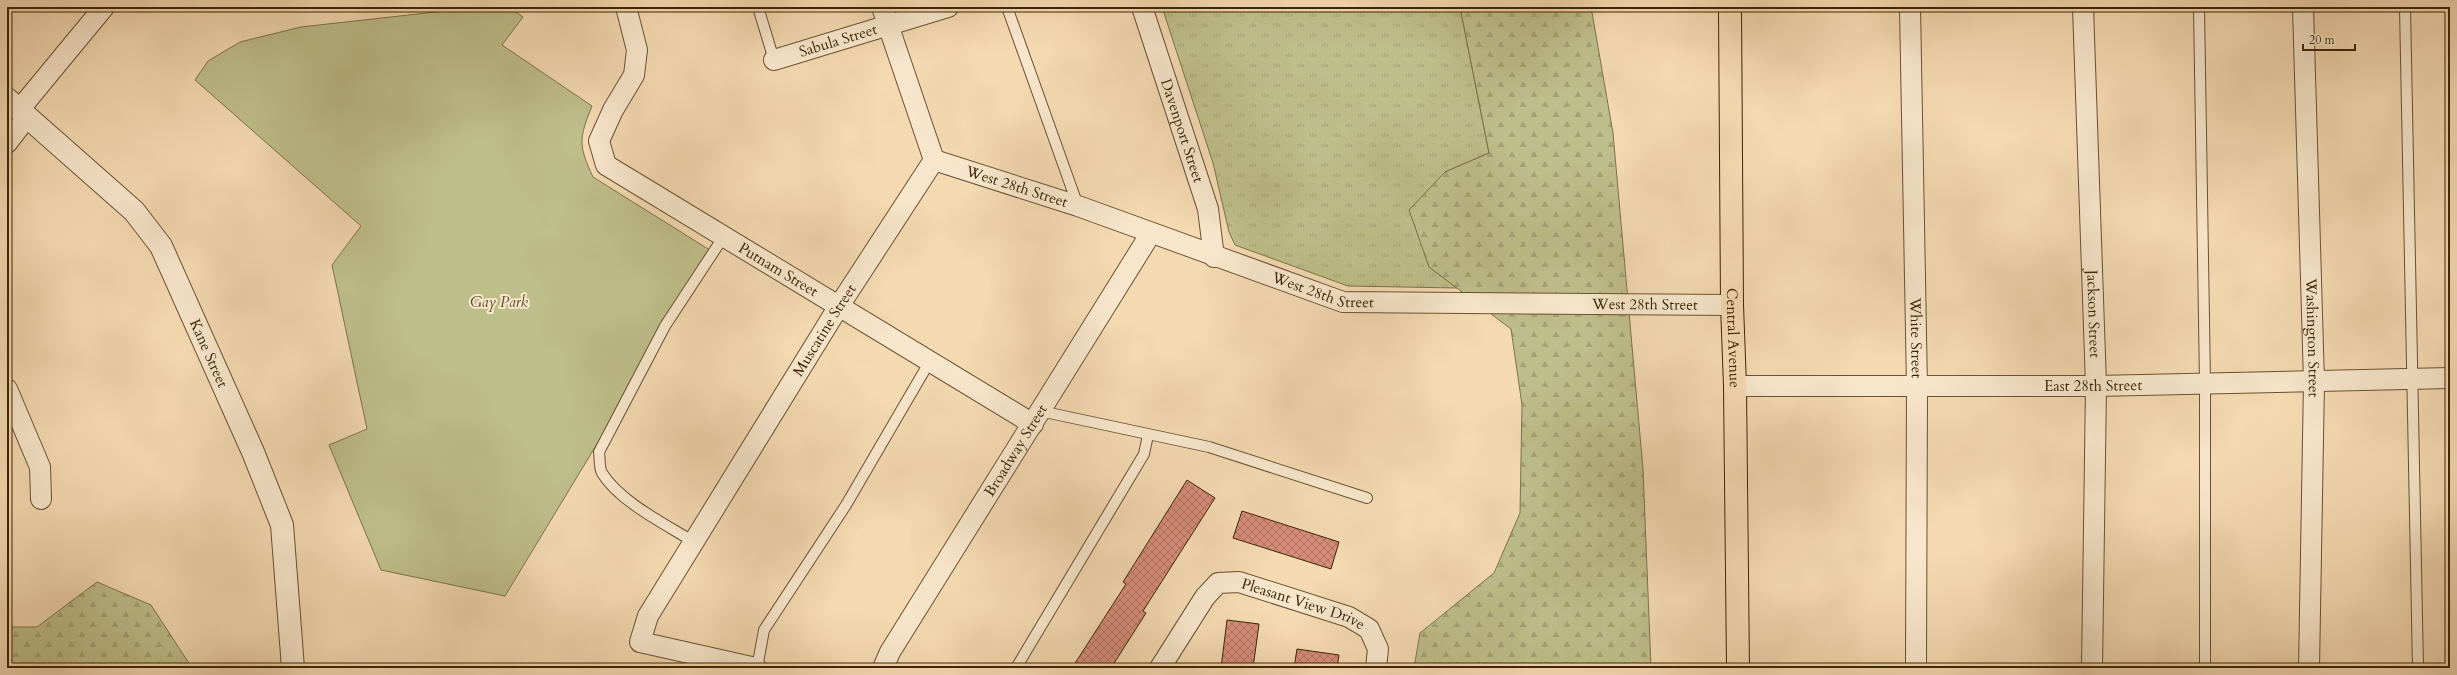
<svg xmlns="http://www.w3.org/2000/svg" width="2457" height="675" font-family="Cardo,serif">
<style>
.grass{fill:url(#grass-tufts);stroke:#7d7248}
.forest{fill:url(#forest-firs);stroke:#7d7248}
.park{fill:#bebe8a;stroke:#7d7248}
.building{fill:url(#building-cross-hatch);stroke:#3c2505}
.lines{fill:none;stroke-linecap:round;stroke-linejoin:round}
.service-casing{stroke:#6a5230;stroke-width:12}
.minor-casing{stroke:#6a5230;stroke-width:22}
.tertiary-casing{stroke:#6a5230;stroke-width:24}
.primary-casing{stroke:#3c2505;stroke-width:24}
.service{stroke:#f8e6cc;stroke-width:10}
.minor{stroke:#f8e6cc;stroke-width:20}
.tertiary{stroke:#f8e6cc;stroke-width:22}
.primary{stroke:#f4d9b1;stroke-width:22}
.labels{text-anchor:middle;stroke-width:4;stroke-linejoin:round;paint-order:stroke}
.street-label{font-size:15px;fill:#3c2505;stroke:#f8e6cc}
.park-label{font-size:15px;font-style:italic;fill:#5c4b26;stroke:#f8e6cc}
</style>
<defs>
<pattern id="grass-tufts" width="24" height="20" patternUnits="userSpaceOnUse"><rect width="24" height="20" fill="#bebe8a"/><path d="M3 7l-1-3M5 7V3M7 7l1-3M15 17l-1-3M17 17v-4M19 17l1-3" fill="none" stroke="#a4a376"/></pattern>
<pattern id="forest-firs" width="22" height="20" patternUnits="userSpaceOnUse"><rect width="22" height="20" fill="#bebe8a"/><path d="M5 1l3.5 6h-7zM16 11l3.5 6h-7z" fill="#a4a376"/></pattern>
<pattern id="building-cross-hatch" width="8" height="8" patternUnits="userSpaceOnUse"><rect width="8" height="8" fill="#d68c7a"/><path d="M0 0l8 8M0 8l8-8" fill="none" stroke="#af7262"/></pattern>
</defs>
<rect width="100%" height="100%" fill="#f4d9b1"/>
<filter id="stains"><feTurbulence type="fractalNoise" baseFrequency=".005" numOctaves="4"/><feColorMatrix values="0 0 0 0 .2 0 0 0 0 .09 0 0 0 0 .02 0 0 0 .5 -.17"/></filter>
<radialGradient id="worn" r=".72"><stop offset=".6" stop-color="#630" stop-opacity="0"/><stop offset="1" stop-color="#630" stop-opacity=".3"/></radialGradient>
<path class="grass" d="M 1162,7 L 1460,7 L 1489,153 L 1445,172 L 1429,267 L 1457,288 L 1348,286 L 1235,245 L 1229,232 L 1213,163 Z"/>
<g class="forest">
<path d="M 1460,7 L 1591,7 L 1613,133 L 1643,469 L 1651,668 L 1414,668 L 1420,633 L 1494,573 L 1520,513 L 1522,405 L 1511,329 L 1429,267 L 1409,210 L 1445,172 L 1489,153 Z"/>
<path d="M 97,582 L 151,605 L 192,668 L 7,668 L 7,627 L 37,627 Z"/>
</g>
<path class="park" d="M 480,7 L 508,7 L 523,17 L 502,45 L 592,106 C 579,138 578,145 593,177 L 713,252 L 505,596 L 381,570 L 329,445 L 367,429 L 332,265 L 361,226 L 195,80 L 208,61 L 240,42 L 301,27 Z"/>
<g class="building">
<path d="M 1187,480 L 1215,498 L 1143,611 L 1146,613 L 1111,668 L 1072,668 L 1126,584 L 1123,582 Z"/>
<path d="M 1242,511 L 1339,542 L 1331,569 L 1233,538 Z"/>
<path d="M 1227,620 L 1259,624 L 1253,668 L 1221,668 Z"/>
<path d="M 1297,649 L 1339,655 L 1337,668 L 1294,668 Z"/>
</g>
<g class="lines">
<g class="service-casing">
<g id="service">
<path d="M 758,7 L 774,60"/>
<path d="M 1007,7 L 1078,206"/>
<path d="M 2199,7 L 2205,383 L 2205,668"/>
<path d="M 2405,7 L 2418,668"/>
<path d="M 1040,411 L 1209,447 L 1367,498"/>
<path d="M 694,542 C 665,524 620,502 602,473 C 599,468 600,458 599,452 L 665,326 L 724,236"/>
<path d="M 757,668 L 764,630 L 846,505 L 930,361"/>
<path d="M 1016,668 L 1144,454 L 1148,435"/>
</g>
</g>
<g class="minor-casing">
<g id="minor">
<path id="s1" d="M 626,7 L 637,50 L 634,75 L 613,110 L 599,141 L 606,165 L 1033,424"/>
<path id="s2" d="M 1142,7 L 1208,209 L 1214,257"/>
<path id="s3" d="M 1910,7 L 1917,387 L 1916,668"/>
<path id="s4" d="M 2083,7 L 2096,386 L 2092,668"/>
<path id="s5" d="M 2303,7 L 2314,382 L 2309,668"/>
<path id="s6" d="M 774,60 L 948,7"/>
<path d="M 19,110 L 104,7"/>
<path d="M 7,143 L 27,117"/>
<path id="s7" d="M 934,160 L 1078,206 L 1343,302 L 1732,305"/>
<path id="s8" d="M 1735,386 L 2096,386 L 2450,378"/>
<path d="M 7,389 L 40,467 L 41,499"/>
<path id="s9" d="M 756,668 L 640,642 L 648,616 L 839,306 L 934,160 L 882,7"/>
<path id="s10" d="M 883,668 L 890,652 L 1151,233"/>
<path id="s11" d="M 1160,668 L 1205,597 L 1218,583 L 1239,582 L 1349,617 L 1369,629 L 1378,649 L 1376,668"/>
</g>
</g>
<g class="tertiary-casing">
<g id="tertiary">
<path id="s12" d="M 7,99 L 134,211 L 161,246 L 253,452 L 282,525 L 293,668"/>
</g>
</g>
<g class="primary-casing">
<g id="primary">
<path id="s13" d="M 1730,7 L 1732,305 L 1735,386 L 1738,668"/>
</g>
</g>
<use href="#service" class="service"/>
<use href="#minor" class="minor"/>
<use href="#tertiary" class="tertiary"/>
<use href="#primary" class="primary"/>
</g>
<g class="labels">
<g class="street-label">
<text dy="5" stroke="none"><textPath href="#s6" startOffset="67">Sabula Street</textPath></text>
<text dy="5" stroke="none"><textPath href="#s2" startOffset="130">Davenport Street</textPath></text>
<text dy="5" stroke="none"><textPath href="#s7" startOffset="87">West 28th Street</textPath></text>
<text dy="5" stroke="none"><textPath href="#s1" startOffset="371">Putnam Street</textPath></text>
<text dy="5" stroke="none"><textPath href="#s7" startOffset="411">West 28th Street</textPath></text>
<text dy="5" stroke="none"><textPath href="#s7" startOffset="735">West 28th Street</textPath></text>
<text dy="5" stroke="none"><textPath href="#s4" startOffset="307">Jackson Street</textPath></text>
<text dy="5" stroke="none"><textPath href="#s9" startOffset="482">Muscatine Street</textPath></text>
<text dy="5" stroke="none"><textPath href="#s3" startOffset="331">White Street</textPath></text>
<text dy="5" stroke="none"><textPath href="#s5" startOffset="331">Washington Street</textPath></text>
<text dy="5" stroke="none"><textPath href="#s13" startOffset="331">Central Avenue</textPath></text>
<text dy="5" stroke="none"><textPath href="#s12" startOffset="331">Kane Street</textPath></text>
<text dy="5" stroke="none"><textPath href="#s8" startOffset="358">East 28th Street</textPath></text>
<text dy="5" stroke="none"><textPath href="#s10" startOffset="255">Broadway Street</textPath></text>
<text dy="5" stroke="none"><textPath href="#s11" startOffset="192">Pleasant View Drive</textPath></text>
</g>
<g class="park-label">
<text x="499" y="307">Gay Park</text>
</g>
</g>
<rect width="2457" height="675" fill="none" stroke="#f4d9b1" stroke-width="24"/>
<rect x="8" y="8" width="2441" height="659" fill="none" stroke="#3c2505" stroke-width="2"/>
<rect x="12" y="12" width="2433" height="651" fill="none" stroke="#3c2505"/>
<path d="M2303 44v6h52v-6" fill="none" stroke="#3c2505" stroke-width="2"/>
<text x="2309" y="44" font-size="12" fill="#3c2505" stroke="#f8e6cc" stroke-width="3" paint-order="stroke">20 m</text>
<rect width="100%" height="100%" filter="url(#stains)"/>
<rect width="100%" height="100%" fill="url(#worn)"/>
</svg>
